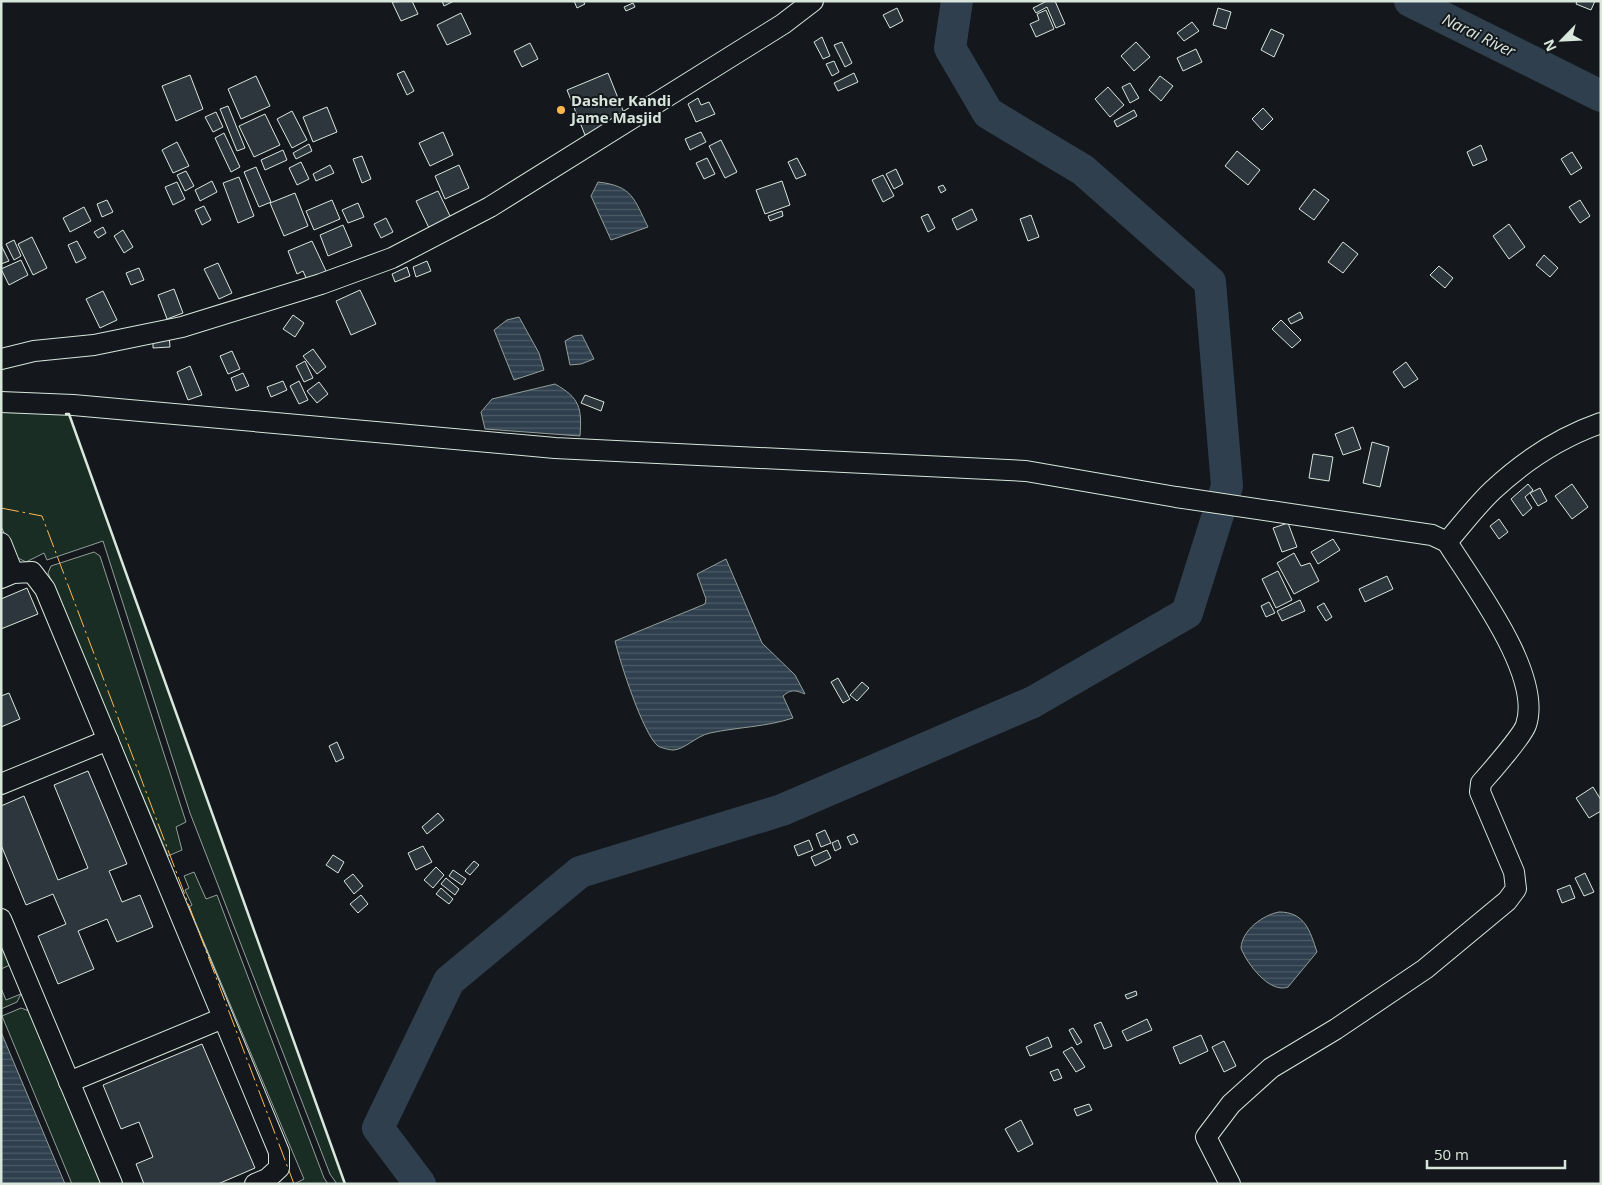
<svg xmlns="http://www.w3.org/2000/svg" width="1602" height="1185" font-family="'Open Sans',sans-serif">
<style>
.grass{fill:#1a2d24;stroke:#939e99}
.water{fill:url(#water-rules);stroke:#939e99}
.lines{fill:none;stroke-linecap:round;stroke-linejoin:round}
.river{stroke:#2f3f4d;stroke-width:32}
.building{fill:#2c363c;stroke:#d8e6dc}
.minor-casing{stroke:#d8e6dc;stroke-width:22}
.minor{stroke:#14181c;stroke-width:20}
.wall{stroke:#d8e6dc;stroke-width:2.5}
.power{stroke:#ffb74d;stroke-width:1;stroke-dasharray:18 4 2.5 4;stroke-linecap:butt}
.poi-dot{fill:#ffb74d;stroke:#14181c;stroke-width:2}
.labels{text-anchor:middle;stroke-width:4;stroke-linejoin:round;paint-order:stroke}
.poi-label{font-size:15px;font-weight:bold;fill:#d8e6dc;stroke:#14181c;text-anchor:start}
.water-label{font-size:16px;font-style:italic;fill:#d8e6dc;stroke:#14181c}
</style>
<defs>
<pattern id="water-rules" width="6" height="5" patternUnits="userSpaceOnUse" patternTransform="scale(1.25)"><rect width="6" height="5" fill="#2f3f4d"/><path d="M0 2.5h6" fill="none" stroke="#4c5b66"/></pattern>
</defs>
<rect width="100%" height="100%" fill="#14181c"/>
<g class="grass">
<path d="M 1,411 L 69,414 L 345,1184 L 337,1184 L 330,1174 L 190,813 L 103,541 L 47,560 L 44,553 L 26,562 L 14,556 L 1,526 Z"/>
<path d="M 94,552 L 100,556 L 186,822 L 176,827 L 182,850 L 168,856 L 48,573 L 51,566 Z"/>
<path d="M 194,872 L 206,899 L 217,895 L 324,1178 L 328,1184 L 294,1184 L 304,1179 L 189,907 L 192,905 L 185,890 L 189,888 L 184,876 Z"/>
<path d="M 1,945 L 10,965 L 1,969 Z"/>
<path d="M 1,988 L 6,1000 L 21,994 L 17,1002 L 1,1009 Z"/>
<path d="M 21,1008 L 29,1011 L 101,1184 L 72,1184 L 2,1016 Z"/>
</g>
<g class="water">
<path d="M 598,182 C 633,186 634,199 648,227 L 611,240 L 591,196 Z"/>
<path d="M 519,317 L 539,353 L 544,370 L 514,380 L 494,330 L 507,320 Z"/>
<path d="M 582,335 L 594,359 L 581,364 L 570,365 L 565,341 L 574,336 Z"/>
<path d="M 555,384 C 580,398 582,408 580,436 L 485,429 L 481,412 L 492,399 Z"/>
<path d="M 726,559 L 762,643 L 795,675 L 805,694 C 795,690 791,689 783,696 L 793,718 C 766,727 738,727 710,733 C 696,736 684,750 673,750 C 670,750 661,748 658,746 C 643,734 620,662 615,641 L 705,604 L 706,599 L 697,574 Z"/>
<path d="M 1279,912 C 1305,912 1310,931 1317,952 L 1288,987 C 1270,994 1247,964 1241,948 C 1242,930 1263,915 1279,912 Z"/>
<path d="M 1,1032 L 65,1184 L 1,1184 Z"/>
</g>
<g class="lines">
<g class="river">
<path d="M 1410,1 L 1601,96"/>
<path d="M 420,1184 L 378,1128 L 449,981 L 580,872 L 782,810 L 1033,702 L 1187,613 L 1227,486 L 1210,282 L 1083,170 L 988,113 L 950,48 L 957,1"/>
</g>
</g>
<g class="building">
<path d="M 412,1 L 418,14 L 401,21 L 392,2 Z"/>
<path d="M 442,1 L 454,1 L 444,6 Z"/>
<path d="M 574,1 L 583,1 L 585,4 L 577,8 Z"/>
<path d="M 1047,1 L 1055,1 L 1065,24 L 1056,28 L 1047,7 L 1036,13 L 1033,8 Z"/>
<path d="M 1577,1 L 1595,1 L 1591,10 L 1576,4 Z"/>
<path d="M 633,3 L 635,7 L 626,11 L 624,7 Z"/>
<path d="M 897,8 L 903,21 L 890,28 L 883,15 Z"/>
<path d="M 1218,8 L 1231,12 L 1226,29 L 1213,25 Z"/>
<path d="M 1046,10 L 1054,29 L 1036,37 L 1030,24 L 1039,20 L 1037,14 Z"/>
<path d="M 461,13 L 471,34 L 447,45 L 437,25 Z"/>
<path d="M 1192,22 L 1199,31 L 1184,41 L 1177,33 Z"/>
<path d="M 1271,29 L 1284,35 L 1274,57 L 1261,50 Z"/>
<path d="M 822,37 L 830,56 L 823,59 L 814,42 Z"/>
<path d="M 842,42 L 852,63 L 845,67 L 834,45 Z"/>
<path d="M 1136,42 L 1150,57 L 1134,71 L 1121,56 Z"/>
<path d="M 530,43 L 538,59 L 522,67 L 514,51 Z"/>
<path d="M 1196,49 L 1202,62 L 1183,71 L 1177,58 Z"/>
<path d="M 834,61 L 839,72 L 832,76 L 826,64 Z"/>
<path d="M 404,71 L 414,91 L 407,95 L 397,74 Z"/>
<path d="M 608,73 L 626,118 L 585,135 L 567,90 Z"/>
<path d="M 854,73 L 858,82 L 838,91 L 834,83 Z"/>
<path d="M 190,75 L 203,109 L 176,121 L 162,86 Z"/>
<path d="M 256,76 L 270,106 L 241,119 L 228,89 Z"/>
<path d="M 1160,76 L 1173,86 L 1161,101 L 1149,90 Z"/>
<path d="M 1130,83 L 1139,98 L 1130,103 L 1122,87 Z"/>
<path d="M 1108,87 L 1124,105 L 1110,117 L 1095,99 Z"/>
<path d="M 698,98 L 701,105 L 709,102 L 715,114 L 696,122 L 688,104 Z"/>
<path d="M 228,106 L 245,148 L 237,151 L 220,109 Z"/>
<path d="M 327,107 L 337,132 L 313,142 L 303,117 Z"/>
<path d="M 1263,108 L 1273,119 L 1262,130 L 1252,119 Z"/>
<path d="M 1134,110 L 1137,116 L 1117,127 L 1114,121 Z"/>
<path d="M 292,111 L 307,140 L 292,148 L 277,119 Z"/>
<path d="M 216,112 L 223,127 L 213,132 L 205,117 Z"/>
<path d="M 265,114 L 280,145 L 254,157 L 239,126 Z"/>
<path d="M 443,132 L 453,155 L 430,166 L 419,143 Z"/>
<path d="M 701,132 L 706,142 L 690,150 L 685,139 Z"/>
<path d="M 224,133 L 240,167 L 231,172 L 215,138 Z"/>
<path d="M 721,140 L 737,172 L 725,178 L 709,146 Z"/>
<path d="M 177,142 L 189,166 L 173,173 L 162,150 Z"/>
<path d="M 309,144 L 312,151 L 296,159 L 293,153 Z"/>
<path d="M 1481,145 L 1487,160 L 1473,166 L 1467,152 Z"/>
<path d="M 283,150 L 287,160 L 265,170 L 261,160 Z"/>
<path d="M 1237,151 L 1260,170 L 1248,185 L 1225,166 Z"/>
<path d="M 1572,152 L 1582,168 L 1571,175 L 1561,159 Z"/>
<path d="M 362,156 L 371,179 L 362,183 L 353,159 Z"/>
<path d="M 707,158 L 715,174 L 704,179 L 696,163 Z"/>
<path d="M 797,158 L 806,175 L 796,179 L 788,162 Z"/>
<path d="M 301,162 L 309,179 L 297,185 L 289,168 Z"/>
<path d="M 330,165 L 334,173 L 316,181 L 313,174 Z"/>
<path d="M 459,165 L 469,188 L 445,199 L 435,176 Z"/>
<path d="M 256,167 L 271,202 L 259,207 L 244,172 Z"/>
<path d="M 896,169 L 903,184 L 894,189 L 886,174 Z"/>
<path d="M 186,171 L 194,186 L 185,191 L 177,175 Z"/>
<path d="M 883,175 L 894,196 L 883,202 L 872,180 Z"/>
<path d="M 239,177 L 254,216 L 238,223 L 223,183 Z"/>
<path d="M 212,181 L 217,192 L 200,201 L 195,190 Z"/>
<path d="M 782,181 L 790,205 L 765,214 L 756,190 Z"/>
<path d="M 177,182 L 185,199 L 173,205 L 165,187 Z"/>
<path d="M 943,185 L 946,190 L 941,193 L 938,187 Z"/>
<path d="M 1314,189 L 1329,200 L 1314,220 L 1299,209 Z"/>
<path d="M 438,191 L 451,218 L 429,228 L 416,201 Z"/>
<path d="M 295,193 L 308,226 L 284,236 L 270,203 Z"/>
<path d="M 107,200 L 113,212 L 102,217 L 97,204 Z"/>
<path d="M 332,200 L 340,219 L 314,230 L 306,211 Z"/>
<path d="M 1580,200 L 1590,216 L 1580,223 L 1569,207 Z"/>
<path d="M 358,203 L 364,217 L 348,223 L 342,210 Z"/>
<path d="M 204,206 L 211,220 L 202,225 L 195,210 Z"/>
<path d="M 84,207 L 91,221 L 70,232 L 63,218 Z"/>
<path d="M 972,209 L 977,220 L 957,230 L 952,219 Z"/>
<path d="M 782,211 L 783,216 L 770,221 L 768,216 Z"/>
<path d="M 928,214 L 935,228 L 928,232 L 921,217 Z"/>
<path d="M 1031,215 L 1039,237 L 1028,241 L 1020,219 Z"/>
<path d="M 386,218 L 393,232 L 381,238 L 374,224 Z"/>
<path d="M 1509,224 L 1525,247 L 1509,259 L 1493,236 Z"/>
<path d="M 343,225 L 352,246 L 328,256 L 320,235 Z"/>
<path d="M 103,227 L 106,233 L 98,238 L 94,232 Z"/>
<path d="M 123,230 L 133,247 L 124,253 L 114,236 Z"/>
<path d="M 32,237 L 47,268 L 33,275 L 18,244 Z"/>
<path d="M 14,240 L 21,256 L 14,260 L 6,244 Z"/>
<path d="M 77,241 L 86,258 L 76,263 L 68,245 Z"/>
<path d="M 312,241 L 326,271 L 307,280 L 303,271 L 297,274 L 288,251 Z"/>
<path d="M 1343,242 L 1358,254 L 1343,273 L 1328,262 Z"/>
<path d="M 1,245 L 9,261 L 1,264 Z"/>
<path d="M 1544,255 L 1558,268 L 1550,277 L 1536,265 Z"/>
<path d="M 21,260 L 28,275 L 9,285 L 1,269 Z"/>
<path d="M 427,261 L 431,271 L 416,277 L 413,267 Z"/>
<path d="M 218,263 L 232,293 L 219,299 L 204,269 Z"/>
<path d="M 1439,266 L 1453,278 L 1445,288 L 1430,275 Z"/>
<path d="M 407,267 L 410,276 L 395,282 L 392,274 Z"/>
<path d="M 139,268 L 144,280 L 131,285 L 126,273 Z"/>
<path d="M 174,289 L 183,313 L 167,319 L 158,295 Z"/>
<path d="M 360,290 L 376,324 L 351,335 L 336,301 Z"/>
<path d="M 103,291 L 117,320 L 100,328 L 86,299 Z"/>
<path d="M 1300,312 L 1303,318 L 1291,324 L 1288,319 Z"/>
<path d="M 293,315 L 304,323 L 295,337 L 283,329 Z"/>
<path d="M 1281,320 L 1301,340 L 1292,348 L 1272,329 Z"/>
<path d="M 169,334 L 170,347 L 153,348 L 153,335 Z"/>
<path d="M 313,349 L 326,367 L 317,374 L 303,356 Z"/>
<path d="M 232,351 L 240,369 L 228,374 L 220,356 Z"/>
<path d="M 305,361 L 313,378 L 304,382 L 296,366 Z"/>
<path d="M 1406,362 L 1418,379 L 1404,388 L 1393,372 Z"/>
<path d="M 190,366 L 202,395 L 188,400 L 177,372 Z"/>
<path d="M 243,373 L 249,386 L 236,391 L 231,378 Z"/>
<path d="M 283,381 L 287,390 L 271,397 L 267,387 Z"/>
<path d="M 299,381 L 308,400 L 299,404 L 290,386 Z"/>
<path d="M 319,382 L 328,394 L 317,403 L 307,391 Z"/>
<path d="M 585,395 L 604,402 L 601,411 L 581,403 Z"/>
<path d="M 1353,427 L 1361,449 L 1343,455 L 1335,434 Z"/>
<path d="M 1372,442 L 1389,447 L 1380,487 L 1363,483 Z"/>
<path d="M 1313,454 L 1333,457 L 1329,481 L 1309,478 Z"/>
<path d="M 1528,484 L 1533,490 L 1525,497 L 1532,508 L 1523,516 L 1511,499 Z"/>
<path d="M 1572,484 L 1588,507 L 1572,519 L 1555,496 Z"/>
<path d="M 1540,488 L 1547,501 L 1538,506 L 1530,493 Z"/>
<path d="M 1499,519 L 1508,532 L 1499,539 L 1490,526 Z"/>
<path d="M 1288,523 L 1297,547 L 1282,552 L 1273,528 Z"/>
<path d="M 1333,539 L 1340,550 L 1318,564 L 1311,552 Z"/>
<path d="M 1294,553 L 1301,566 L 1310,563 L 1319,581 L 1294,594 L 1277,563 Z"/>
<path d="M 1278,571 L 1292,600 L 1276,608 L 1262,579 Z"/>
<path d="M 1387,576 L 1393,589 L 1365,602 L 1359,589 Z"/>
<path d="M 27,588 L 38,614 L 1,629 L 1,599 Z"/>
<path d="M 1300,600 L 1305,611 L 1282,621 L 1277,611 Z"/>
<path d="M 1269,602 L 1275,613 L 1266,617 L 1261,606 Z"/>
<path d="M 1324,603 L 1332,617 L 1326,621 L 1317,607 Z"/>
<path d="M 838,678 L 850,699 L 843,703 L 831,682 Z"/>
<path d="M 862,682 L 869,688 L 857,701 L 850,695 Z"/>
<path d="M 9,693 L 20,719 L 1,727 L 1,696 Z"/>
<path d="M 337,742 L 344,758 L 336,762 L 329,746 Z"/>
<path d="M 88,771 L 127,864 L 109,871 L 122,902 L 140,895 L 153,927 L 117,942 L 107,919 L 78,931 L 94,969 L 58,984 L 38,936 L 66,924 L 53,894 L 26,905 L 1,845 L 1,806 L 24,796 L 58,880 L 88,868 L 54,785 Z"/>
<path d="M 1593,787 L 1601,800 L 1601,811 L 1589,818 L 1576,798 Z"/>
<path d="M 438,813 L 444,820 L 427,834 L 422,827 Z"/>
<path d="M 825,830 L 831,843 L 821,847 L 816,834 Z"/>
<path d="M 854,834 L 858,842 L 851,845 L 847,837 Z"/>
<path d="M 809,840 L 813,850 L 798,856 L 794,846 Z"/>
<path d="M 838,840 L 841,848 L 835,851 L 832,843 Z"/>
<path d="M 423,846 L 432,862 L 416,870 L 408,853 Z"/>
<path d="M 827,850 L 831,858 L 815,866 L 811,857 Z"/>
<path d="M 333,855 L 344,862 L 338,873 L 326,865 Z"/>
<path d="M 474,861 L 479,865 L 470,875 L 465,871 Z"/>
<path d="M 436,867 L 444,875 L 433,888 L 424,880 Z"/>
<path d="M 453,870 L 466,879 L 462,885 L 449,876 Z"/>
<path d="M 1585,873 L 1594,892 L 1584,896 L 1575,878 Z"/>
<path d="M 353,874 L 363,886 L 354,894 L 344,881 Z"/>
<path d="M 446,878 L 459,889 L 455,895 L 441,884 Z"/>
<path d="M 1570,885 L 1575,898 L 1562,903 L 1557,890 Z"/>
<path d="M 441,888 L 453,899 L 449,904 L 436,894 Z"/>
<path d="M 361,895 L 368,904 L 358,913 L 350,904 Z"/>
<path d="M 1136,991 L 1137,995 L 1127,999 L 1125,995 Z"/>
<path d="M 1147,1019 L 1152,1030 L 1127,1041 L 1122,1031 Z"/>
<path d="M 1101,1022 L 1112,1046 L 1104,1049 L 1094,1025 Z"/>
<path d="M 1073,1028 L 1082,1042 L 1077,1045 L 1069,1030 Z"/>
<path d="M 1201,1035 L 1208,1051 L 1180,1064 L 1173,1047 Z"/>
<path d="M 1048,1037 L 1052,1047 L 1030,1056 L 1026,1047 Z"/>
<path d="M 1224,1041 L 1236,1066 L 1224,1072 L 1212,1047 Z"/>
<path d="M 202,1044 L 255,1168 L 218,1184 L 144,1184 L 136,1164 L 153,1157 L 139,1122 L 121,1129 L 103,1085 Z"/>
<path d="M 1072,1047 L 1085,1067 L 1076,1072 L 1063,1052 Z"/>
<path d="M 1058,1069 L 1062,1078 L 1054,1081 L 1050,1072 Z"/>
<path d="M 1089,1104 L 1092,1110 L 1077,1116 L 1074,1109 Z"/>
<path d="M 1021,1120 L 1033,1144 L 1018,1152 L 1005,1129 Z"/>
</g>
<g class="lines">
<g class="minor-casing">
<g id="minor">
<path d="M 1,359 L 34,351 L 94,345 L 182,327 L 321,284 L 392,258 L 490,207 L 783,24 L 813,1"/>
<path d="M 1,402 L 73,405 L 555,448 L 1026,471 L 1176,497 L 1432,535 L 1447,542 C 1462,525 1476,506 1493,490 C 1524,461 1561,437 1601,423"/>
<path d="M 1,543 L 13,573"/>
<path d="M 1,578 L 13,573 L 32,572 L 45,589 L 279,1152 L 279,1168 L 267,1179 L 255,1184"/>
<path d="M 1,784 L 108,740"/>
<path d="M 1,919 L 112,1184"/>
<path d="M 69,1082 L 223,1018"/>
<path d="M 1230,1184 L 1206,1137 L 1231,1104 L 1271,1068 L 1336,1029 L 1425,969 L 1507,901 L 1516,889 L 1514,872 L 1480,792 L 1481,783 C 1490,773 1523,735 1526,725 C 1543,675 1473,584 1447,542"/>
</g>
</g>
<use href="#minor" class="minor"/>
<path class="wall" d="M 66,414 L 69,414 L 345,1184"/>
<path class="power" d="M 1,508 L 42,516 L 294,1184"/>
</g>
<circle class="poi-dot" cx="561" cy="110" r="5"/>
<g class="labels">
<g class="poi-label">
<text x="571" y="106">Dasher Kandi<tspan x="571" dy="17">Jame Masjid</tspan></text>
</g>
<g class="water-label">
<text transform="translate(1479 35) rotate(26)" y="6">Narai River</text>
</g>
</g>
<rect width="1602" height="1185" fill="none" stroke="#d8e6dc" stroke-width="5"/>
<g transform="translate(1562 40) rotate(246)" stroke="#14181c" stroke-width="4" paint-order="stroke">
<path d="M0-4L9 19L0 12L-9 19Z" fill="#d8e6dc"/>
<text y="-8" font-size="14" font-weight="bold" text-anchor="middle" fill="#d8e6dc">N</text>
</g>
<path d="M1427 1160v8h138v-8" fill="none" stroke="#d8e6dc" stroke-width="2.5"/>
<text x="1434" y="1160" font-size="15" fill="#d8e6dc" stroke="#14181c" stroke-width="4" paint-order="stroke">50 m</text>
</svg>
